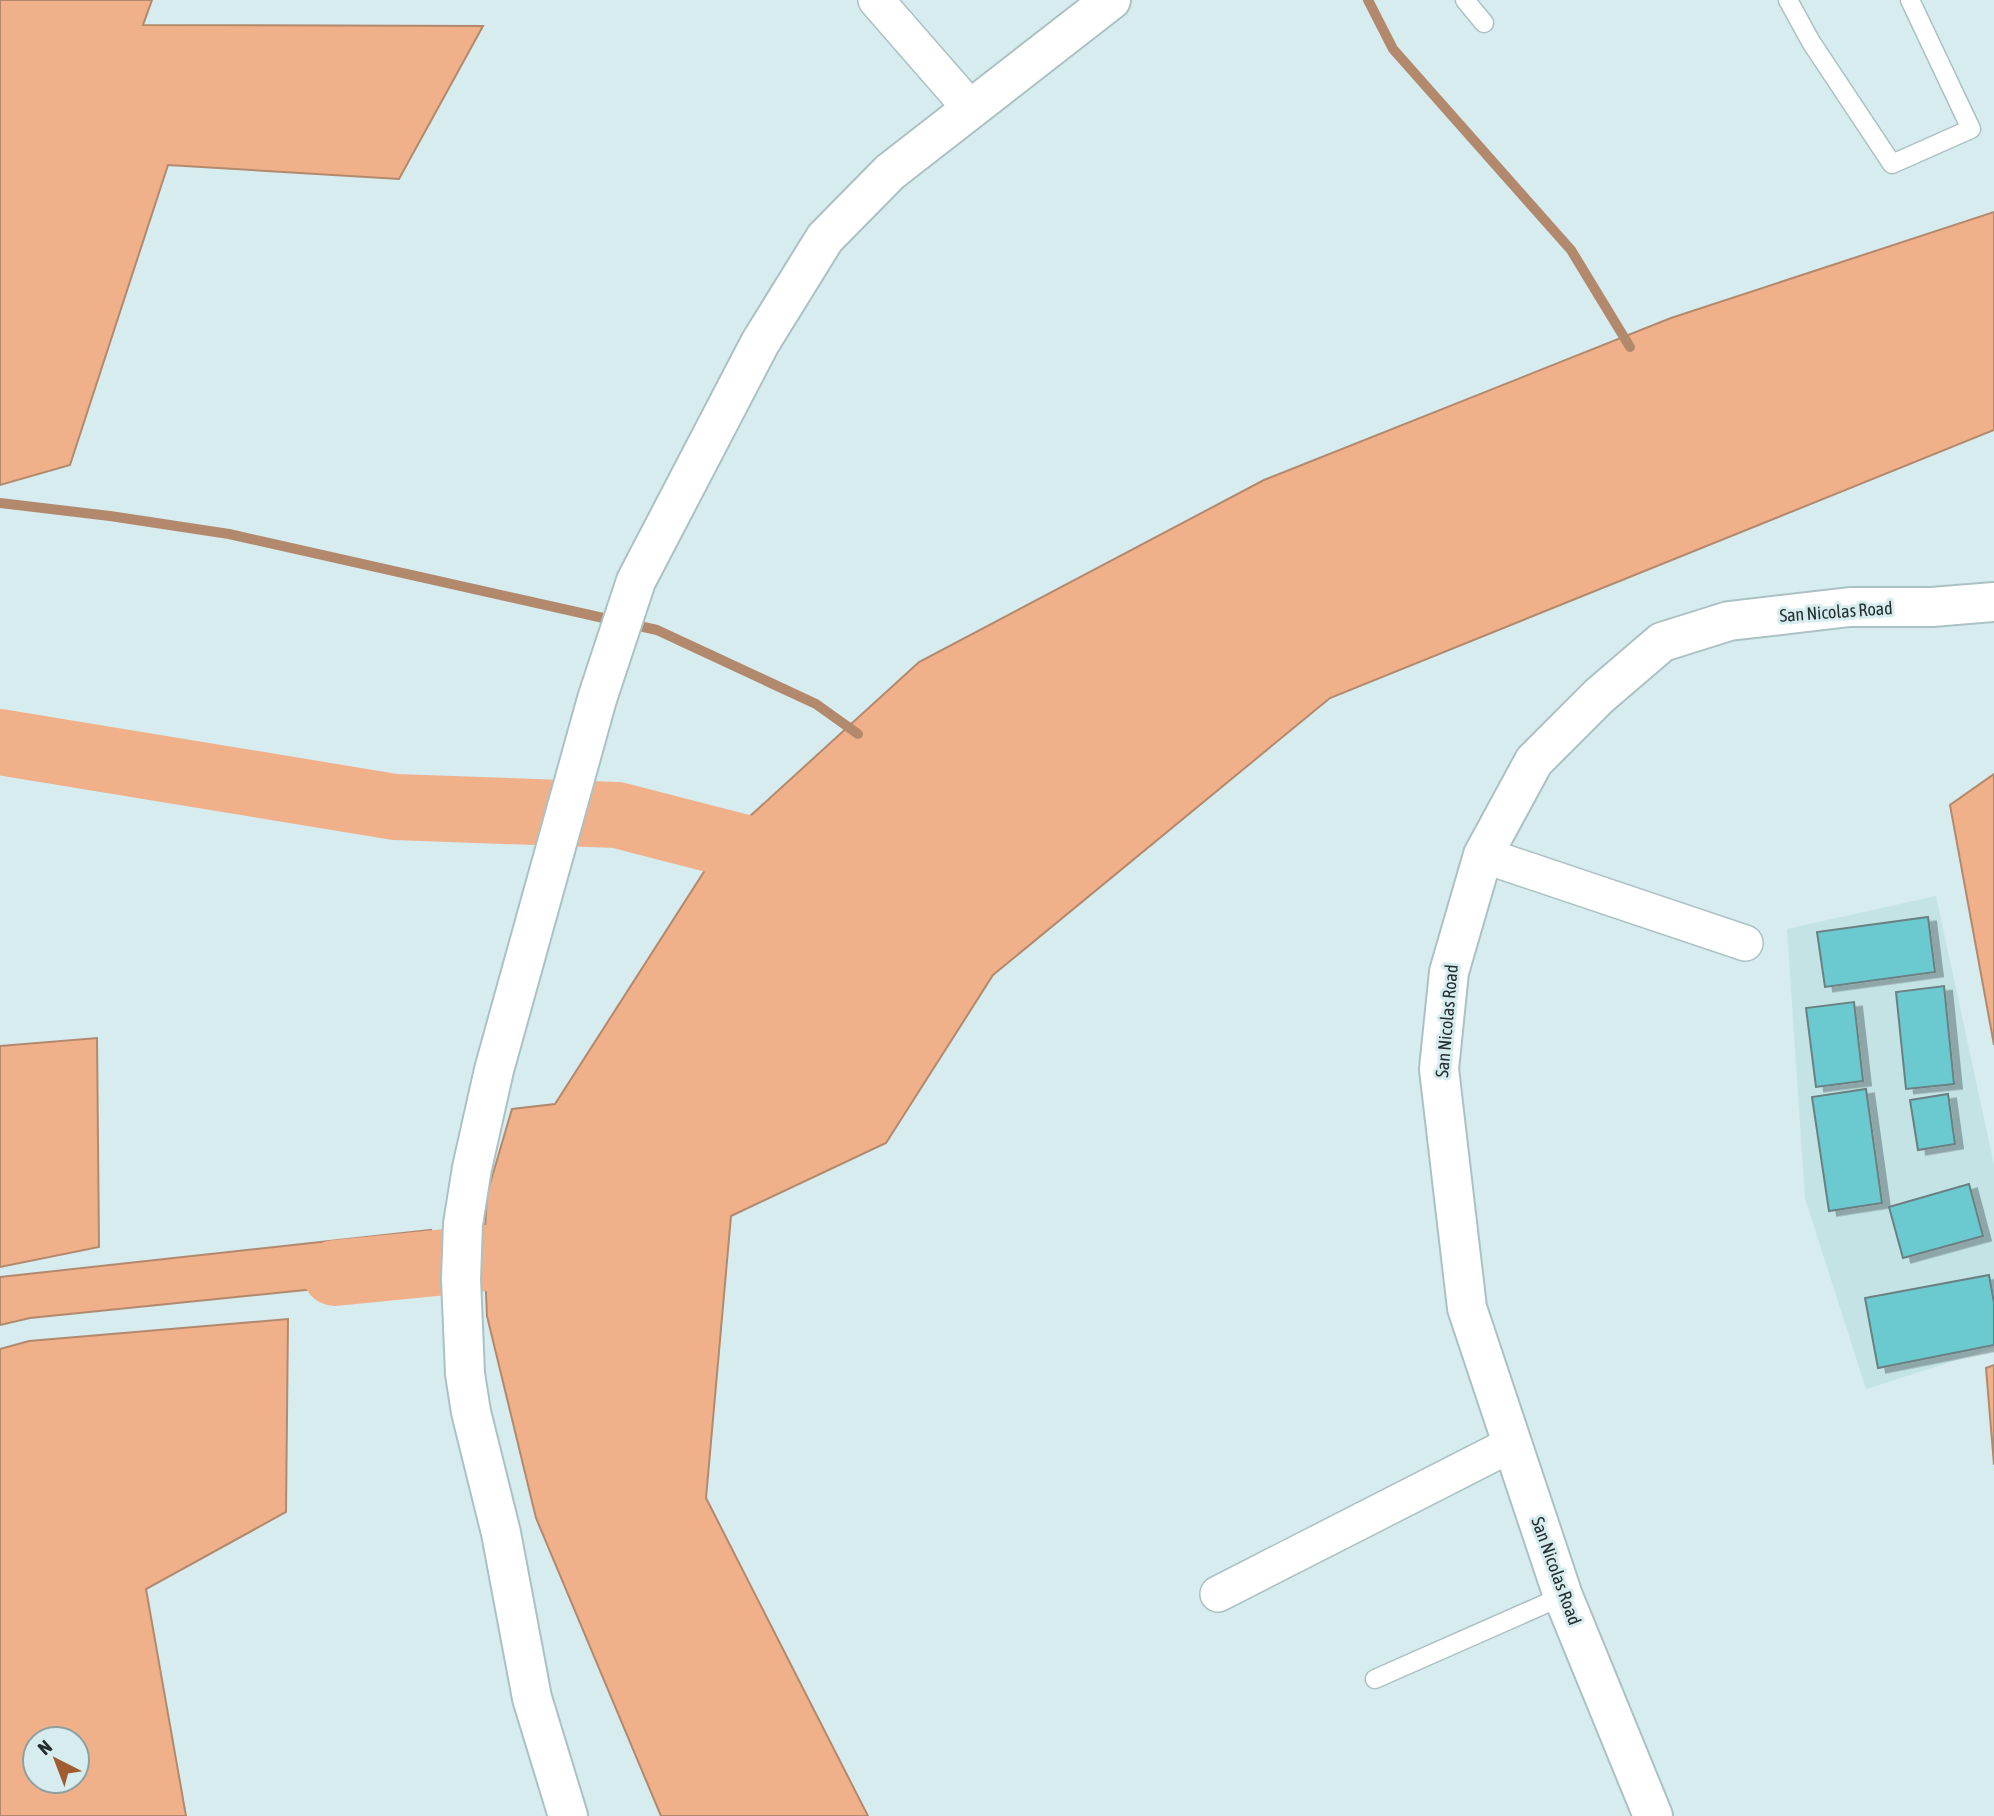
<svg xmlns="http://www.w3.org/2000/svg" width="1994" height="1816" font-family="'Asap Condensed',sans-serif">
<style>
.built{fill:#c3e3e5}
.water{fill:#f0b08a;stroke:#b3896e;stroke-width:2;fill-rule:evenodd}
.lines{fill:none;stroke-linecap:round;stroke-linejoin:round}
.stream{stroke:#b3896e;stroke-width:10}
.river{stroke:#f0b08a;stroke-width:66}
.building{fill:#6bcad0;stroke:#6b8081;stroke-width:2;filter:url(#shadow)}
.lane-casing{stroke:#abc1c3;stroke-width:21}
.street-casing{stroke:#abc1c3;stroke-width:38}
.secondary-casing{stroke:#abc1c3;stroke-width:42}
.lane{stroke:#fff;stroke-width:18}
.street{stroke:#fff;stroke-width:35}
.secondary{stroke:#fff;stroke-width:38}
.labels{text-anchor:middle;stroke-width:6;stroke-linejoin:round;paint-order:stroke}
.street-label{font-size:18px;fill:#252e2e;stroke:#d6ecee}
</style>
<defs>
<filter id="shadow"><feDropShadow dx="8" dy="4.5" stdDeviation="0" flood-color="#0004"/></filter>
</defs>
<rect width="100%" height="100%" fill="#d6ecee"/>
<path class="built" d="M 1936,896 L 1994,1165 L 1994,1348 L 1866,1389 L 1805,1198 L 1787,929 Z"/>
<g class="water">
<path d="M 0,0 L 152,0 L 143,25 L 483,26 L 399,179 L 168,165 L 70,465 L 0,485 Z"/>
<path d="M 1994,212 L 1994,430 L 1330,698 L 993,975 L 886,1143 L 731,1216 L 706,1498 L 868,1816 L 661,1816 L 536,1518 L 487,1316 L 484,1247 L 487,1194 L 512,1109 L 555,1104 L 725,839 L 919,662 L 1264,480 L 1671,318 Z"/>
<path d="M 1994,774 L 1994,1045 L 1950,805 Z"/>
<path d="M 97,1038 L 99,1247 L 0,1267 L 0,1046 Z"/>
<path d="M 431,1230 L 423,1278 L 30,1318 L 0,1325 L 0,1277 Z"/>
<path d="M 288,1319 L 286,1512 L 146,1589 L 186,1816 L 0,1816 L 0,1349 L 29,1341 ZM 35,1739 L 77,1739 L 77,1781 L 35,1781 Z"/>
<path d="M 1994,1365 L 1994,1465 L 1986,1368 Z"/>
</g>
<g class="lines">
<g class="stream">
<path d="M 1368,0 L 1393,49 L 1571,250 L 1630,347"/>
<path d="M 0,503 L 110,516 L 229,534 L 657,630 L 816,704 L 858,734"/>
</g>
<g class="river">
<path d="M 0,742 L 395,807 L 617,815 L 769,854 L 809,868"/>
<path d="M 335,1273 L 576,1249"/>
</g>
</g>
<g class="building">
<path d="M 1928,917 L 1935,972 L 1825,987 L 1817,932 Z"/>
<path d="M 1944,986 L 1954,1084 L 1906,1089 L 1896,992 Z"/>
<path d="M 1854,1002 L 1863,1081 L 1816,1087 L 1806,1008 Z"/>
<path d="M 1866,1089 L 1882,1203 L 1829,1211 L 1812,1097 Z"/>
<path d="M 1948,1094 L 1955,1144 L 1918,1150 L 1910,1100 Z"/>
<path d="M 1969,1184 L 1983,1236 L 1903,1258 L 1889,1207 Z"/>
<path d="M 1989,1275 L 1994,1303 L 1994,1345 L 1878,1368 L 1865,1298 Z"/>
</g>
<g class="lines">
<g class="lane-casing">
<g id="lane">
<path d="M 1465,0 L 1484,23"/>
<path d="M 1788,0 L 1811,42 L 1892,164 L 1971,129 L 1910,0"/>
<path d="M 1375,1679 L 1563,1596"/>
</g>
</g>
<g class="street-casing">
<g id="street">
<path d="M 876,0 L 971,109"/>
<path d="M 1483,855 L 1745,943"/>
<path d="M 1218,1594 L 1512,1444"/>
</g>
</g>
<g class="secondary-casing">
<g id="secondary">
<path d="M 568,1816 L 532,1698 L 501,1533 L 471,1412 L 465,1374 L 461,1279 L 463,1224 L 472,1168 L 494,1070 L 597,699 L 636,581 L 760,343 L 825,238 L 890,172 L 1111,0"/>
<path d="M 1653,1816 L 1563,1596 L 1467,1308 L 1439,1069 L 1449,972 L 1483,855 L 1534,761 L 1599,696 L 1662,642 L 1729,621 L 1850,607 L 1932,607 L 1994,602"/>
</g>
</g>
<use href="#lane" class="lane"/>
<use href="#street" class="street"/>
<use href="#secondary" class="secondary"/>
</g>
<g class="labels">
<g class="street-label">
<text transform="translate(1836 612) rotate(-4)" y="6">San Nicolas Road</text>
<text transform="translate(1447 1021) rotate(-85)" y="6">San Nicolas Road</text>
<text transform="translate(1556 1571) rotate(70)" y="6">San Nicolas Road</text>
</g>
</g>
<g transform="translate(56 1760) rotate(318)"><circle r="33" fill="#d6ecee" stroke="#8fa0a1" stroke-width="2"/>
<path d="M0-5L12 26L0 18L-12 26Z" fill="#a15c2f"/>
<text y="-10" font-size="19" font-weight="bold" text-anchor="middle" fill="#252e2e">N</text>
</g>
</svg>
